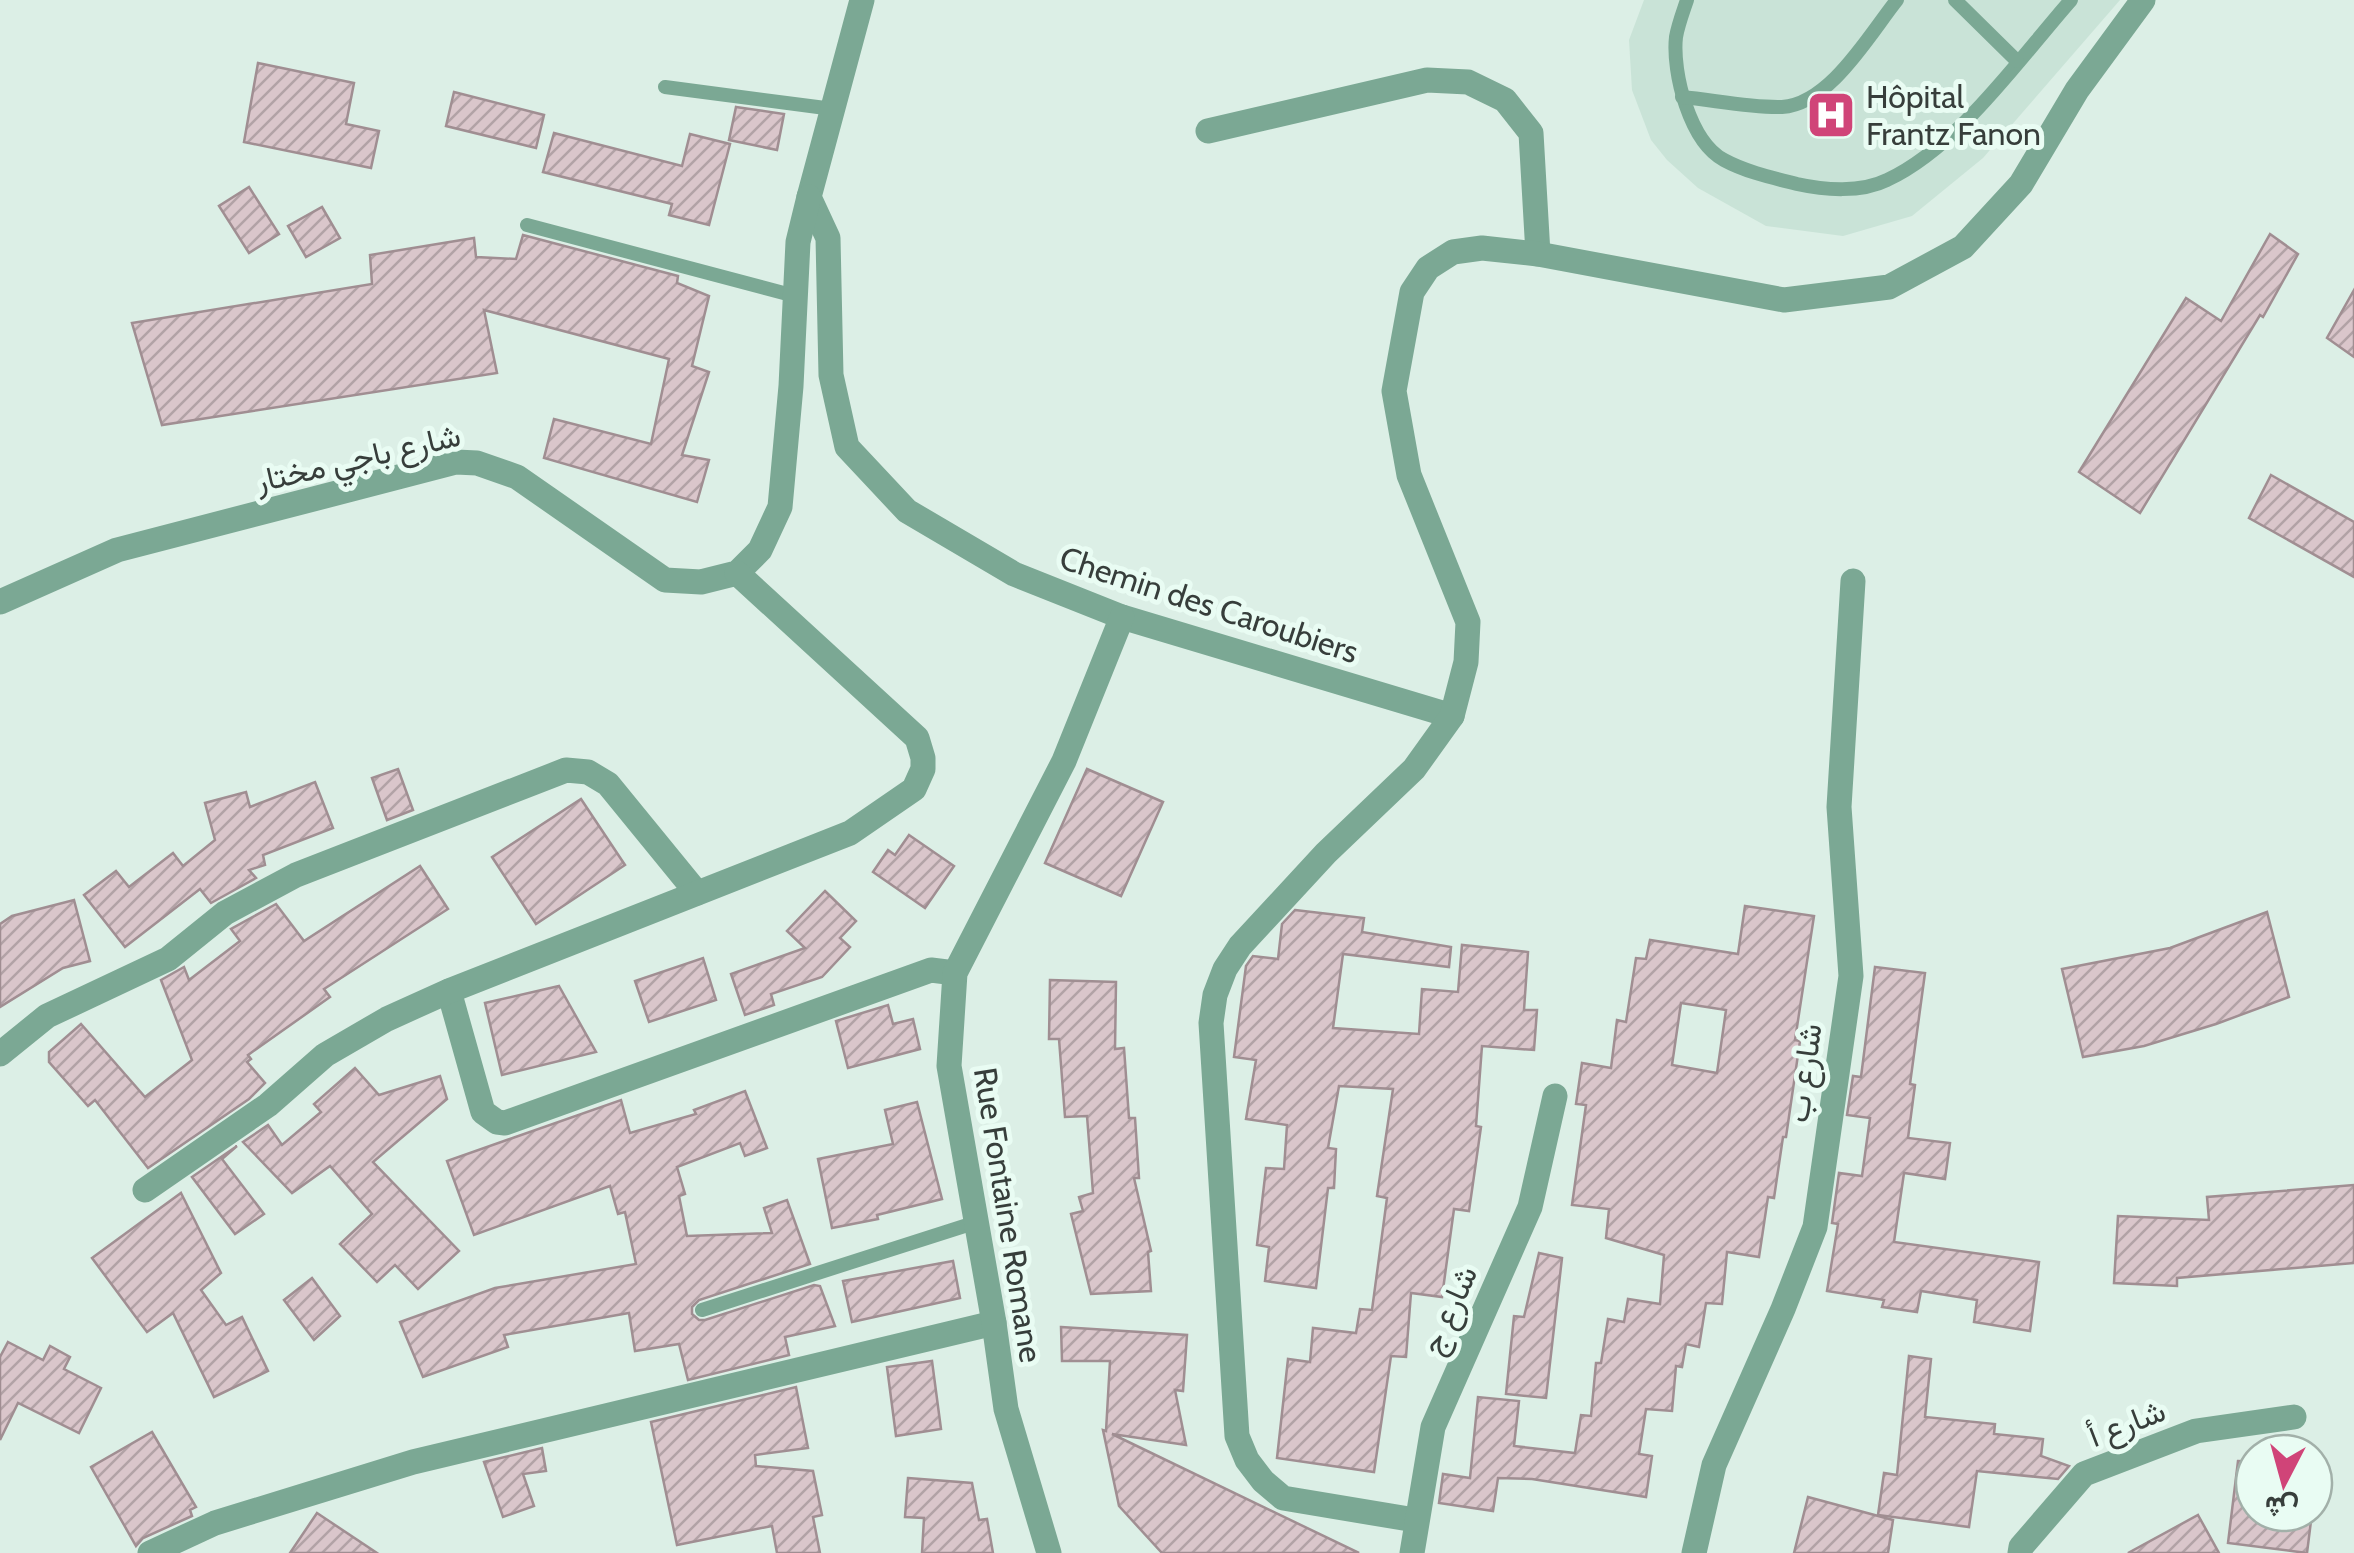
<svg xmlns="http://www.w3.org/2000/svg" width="2354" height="1553" font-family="Cabin,Vazirmatn,sans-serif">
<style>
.built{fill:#c9e3d7}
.building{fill:url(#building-hatch);stroke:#a08e92;stroke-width:2.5;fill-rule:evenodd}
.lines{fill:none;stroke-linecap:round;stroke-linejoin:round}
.lane{stroke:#7ba894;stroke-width:14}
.street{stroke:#7ba894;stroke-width:25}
.labels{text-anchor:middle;stroke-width:10;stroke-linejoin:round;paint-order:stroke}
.poi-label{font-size:32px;fill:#373e3b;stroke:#e9fcf3;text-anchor:start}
.street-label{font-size:32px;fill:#373e3b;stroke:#e9fcf3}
</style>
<defs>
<pattern id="building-hatch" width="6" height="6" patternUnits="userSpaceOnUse" patternTransform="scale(2.5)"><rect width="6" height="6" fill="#dac6cb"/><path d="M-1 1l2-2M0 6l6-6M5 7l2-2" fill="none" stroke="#b2a2a6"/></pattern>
</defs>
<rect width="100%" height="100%" fill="#dcefe6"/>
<path class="built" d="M 1644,0 L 2120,0 L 1983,158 L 1912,216 L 1843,236 L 1766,226 L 1698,188 L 1667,160 L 1651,140 L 1632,90 L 1629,40 Z"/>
<g class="building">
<path d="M 258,63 L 354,83 L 346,124 L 379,131 L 371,168 L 244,142 Z"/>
<path d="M 454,92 L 544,115 L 536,148 L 446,126 Z"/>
<path d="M 736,107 L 784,114 L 777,150 L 729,140 Z"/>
<path d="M 554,133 L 682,166 L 690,134 L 730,144 L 709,225 L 669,215 L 672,204 L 543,172 Z"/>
<path d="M 249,187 L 279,234 L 249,253 L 219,206 Z"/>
<path d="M 322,207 L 340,238 L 306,257 L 288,226 Z"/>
<path d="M 2270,234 L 2298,254 L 2263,317 L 2260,315 L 2140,513 L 2079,472 L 2186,298 L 2221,321 Z"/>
<path d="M 523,235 L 678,276 L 677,283 L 709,296 L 692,366 L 709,372 L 682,455 L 709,460 L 697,502 L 544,458 L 554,419 L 651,444 L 669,359 L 484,310 L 497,373 L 162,425 L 132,323 L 372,284 L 370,255 L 474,238 L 476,257 L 516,259 Z"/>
<path d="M 2354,290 L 2354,357 L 2327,338 Z"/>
<path d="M 2271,475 L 2354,522 L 2354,577 L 2249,518 Z"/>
<path d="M 398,769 L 413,810 L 387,820 L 372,778 Z"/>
<path d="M 1087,769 L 1163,802 L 1121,896 L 1045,863 Z"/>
<path d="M 315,782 L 333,828 L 263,855 L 265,865 L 249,870 L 256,878 L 211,903 L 200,889 L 125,947 L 84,895 L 116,871 L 129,887 L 173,853 L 183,866 L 215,840 L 205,803 L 246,792 L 250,807 Z"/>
<path d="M 581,799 L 625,865 L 536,924 L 492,857 Z"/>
<path d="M 909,835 L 954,866 L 925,908 L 873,872 L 888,850 L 895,855 Z"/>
<path d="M 420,866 L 448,909 L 324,989 L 330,997 L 248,1055 L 251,1059 L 247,1062 L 265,1083 L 249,1099 L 148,1168 L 95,1100 L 88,1106 L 49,1062 L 49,1052 L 81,1024 L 145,1097 L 192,1060 L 161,980 L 184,967 L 189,980 L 240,941 L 231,929 L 276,904 L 304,941 Z"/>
<path d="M 825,891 L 856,921 L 840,938 L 850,947 L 822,977 L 771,994 L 774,1005 L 745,1015 L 731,974 L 805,948 L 787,931 Z"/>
<path d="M 74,900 L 90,961 L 63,968 L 0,1007 L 0,924 L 12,916 Z"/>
<path d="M 1745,906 L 1814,916 L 1795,1040 L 1800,1041 L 1786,1137 L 1783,1137 L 1774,1198 L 1768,1197 L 1759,1257 L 1727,1252 L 1722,1304 L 1706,1303 L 1699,1347 L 1686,1344 L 1682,1367 L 1676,1366 L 1672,1411 L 1646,1409 L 1639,1454 L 1652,1456 L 1646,1497 L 1532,1479 L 1498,1478 L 1493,1511 L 1439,1503 L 1443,1474 L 1470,1478 L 1478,1397 L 1519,1401 L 1514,1446 L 1575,1453 L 1581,1415 L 1591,1416 L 1596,1363 L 1601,1363 L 1608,1319 L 1624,1322 L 1628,1299 L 1660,1304 L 1664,1255 L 1606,1238 L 1609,1209 L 1572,1205 L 1586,1105 L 1576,1104 L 1582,1063 L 1611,1068 L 1617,1020 L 1626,1022 L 1636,958 L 1646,959 L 1650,940 L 1738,954 ZM 1681,1003 L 1726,1010 L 1717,1073 L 1672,1065 Z"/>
<path d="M 1295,910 L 1364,918 L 1362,932 L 1451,947 L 1449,967 L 1343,954 L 1333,1028 L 1419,1034 L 1422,989 L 1458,992 L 1462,945 L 1528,952 L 1524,1010 L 1537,1010 L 1534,1050 L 1482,1046 L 1476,1126 L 1481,1127 L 1469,1211 L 1454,1209 L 1442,1297 L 1411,1293 L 1406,1357 L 1391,1356 L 1374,1472 L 1277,1458 L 1288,1359 L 1310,1362 L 1313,1328 L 1356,1333 L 1360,1309 L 1372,1310 L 1387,1198 L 1377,1196 L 1393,1089 L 1339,1086 L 1328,1148 L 1336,1149 L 1334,1188 L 1328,1188 L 1316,1288 L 1265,1281 L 1269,1247 L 1257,1245 L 1266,1168 L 1284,1169 L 1287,1125 L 1246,1119 L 1256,1060 L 1234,1057 L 1246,966 L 1253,956 L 1278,959 L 1282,924 Z"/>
<path d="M 2267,912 L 2289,997 L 2216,1024 L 2144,1046 L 2083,1057 L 2062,969 L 2170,948 Z"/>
<path d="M 703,958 L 716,1000 L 649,1022 L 635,981 Z"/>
<path d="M 1875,967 L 1925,973 L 1910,1084 L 1915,1085 L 1908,1138 L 1950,1143 L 1945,1179 L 1904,1173 L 1894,1242 L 2039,1262 L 2030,1331 L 1974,1322 L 1977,1300 L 1921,1291 L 1917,1312 L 1882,1307 L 1884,1300 L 1827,1291 L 1838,1224 L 1832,1223 L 1839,1173 L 1862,1176 L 1870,1118 L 1847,1115 L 1853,1076 L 1861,1077 Z"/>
<path d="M 1050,980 L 1116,982 L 1115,1049 L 1124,1048 L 1129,1118 L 1135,1118 L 1139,1178 L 1134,1178 L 1151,1251 L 1148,1252 L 1151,1291 L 1091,1294 L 1071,1214 L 1083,1211 L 1079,1197 L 1093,1193 L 1087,1116 L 1065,1117 L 1059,1039 L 1049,1039 Z"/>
<path d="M 559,986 L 596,1052 L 502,1075 L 485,1003 Z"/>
<path d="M 888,1005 L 893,1024 L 913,1019 L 920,1049 L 848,1068 L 836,1021 Z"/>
<path d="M 355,1068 L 379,1095 L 440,1076 L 447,1099 L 373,1162 L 459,1251 L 418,1289 L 395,1265 L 377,1282 L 340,1244 L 372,1214 L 330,1166 L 292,1193 L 243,1142 L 268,1125 L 282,1145 L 321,1112 L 314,1104 Z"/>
<path d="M 745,1091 L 767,1148 L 745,1156 L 740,1143 L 677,1167 L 685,1194 L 679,1196 L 687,1236 L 772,1233 L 764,1208 L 787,1200 L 810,1264 L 699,1300 L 692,1307 L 692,1314 L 699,1320 L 705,1320 L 814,1285 L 820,1286 L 835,1326 L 785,1337 L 789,1355 L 688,1380 L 679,1344 L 635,1351 L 629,1313 L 504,1335 L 508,1347 L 423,1377 L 400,1322 L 495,1288 L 636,1264 L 625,1212 L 618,1214 L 610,1186 L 474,1235 L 447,1161 L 621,1100 L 630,1133 L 696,1114 L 694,1110 Z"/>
<path d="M 917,1102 L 942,1199 L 877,1215 L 878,1219 L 832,1228 L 818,1159 L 893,1144 L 885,1110 Z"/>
<path d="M 237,1146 L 222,1159 L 264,1214 L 235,1234 L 192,1177 Z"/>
<path d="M 2354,1185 L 2354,1263 L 2177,1278 L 2177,1286 L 2114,1283 L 2118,1216 L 2209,1220 L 2207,1197 Z"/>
<path d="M 181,1193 L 221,1273 L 201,1290 L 226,1325 L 242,1317 L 268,1371 L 214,1397 L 173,1313 L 147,1332 L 92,1258 Z"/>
<path d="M 1539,1253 L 1562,1258 L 1546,1398 L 1506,1394 L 1514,1316 L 1524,1317 Z"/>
<path d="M 953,1261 L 960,1298 L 852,1322 L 843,1281 Z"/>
<path d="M 312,1278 L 340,1316 L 314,1340 L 284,1300 Z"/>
<path d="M 1061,1327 L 1187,1335 L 1183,1391 L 1175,1390 L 1186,1445 L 1112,1434 L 1359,1553 L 1162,1553 L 1119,1506 L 1103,1430 L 1106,1431 L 1110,1361 L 1062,1361 Z"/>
<path d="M 8,1342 L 43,1360 L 50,1346 L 70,1357 L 64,1369 L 101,1388 L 79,1433 L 18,1403 L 0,1440 L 0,1357 Z"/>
<path d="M 1909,1356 L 1931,1359 L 1925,1417 L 1995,1424 L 1994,1434 L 2043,1439 L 2041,1456 L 2069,1466 L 2058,1479 L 1977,1471 L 1969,1527 L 1878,1515 L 1884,1473 L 1897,1475 Z"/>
<path d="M 932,1361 L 941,1429 L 896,1436 L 887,1367 Z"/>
<path d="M 796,1387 L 808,1448 L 755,1455 L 756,1466 L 813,1471 L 822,1515 L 813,1517 L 820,1553 L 777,1553 L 772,1526 L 677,1545 L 651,1422 Z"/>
<path d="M 152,1432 L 196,1507 L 190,1510 L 192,1516 L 143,1538 L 136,1546 L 91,1467 Z"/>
<path d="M 542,1448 L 546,1471 L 523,1474 L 534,1506 L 503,1517 L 484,1462 Z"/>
<path d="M 2238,1461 L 2254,1462 L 2254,1513 L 2312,1513 L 2307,1553 L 2228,1543 Z"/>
<path d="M 908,1478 L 972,1483 L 979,1520 L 987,1519 L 993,1553 L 922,1553 L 924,1518 L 905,1517 Z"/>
<path d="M 1808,1497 L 1893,1520 L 1888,1553 L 1794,1553 Z"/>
<path d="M 317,1513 L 377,1553 L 290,1553 Z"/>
<path d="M 2198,1515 L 2219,1553 L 2128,1553 Z"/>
</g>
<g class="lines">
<g class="lane">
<path d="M 1687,0 C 1683,12 1678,25 1676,37 C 1672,73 1690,142 1724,160 C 1746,172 1773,178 1797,184 C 1824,190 1861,193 1887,180 C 1958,147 2019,59 2071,0"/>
<path d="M 1955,0 L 2017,61"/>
<path d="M 665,87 L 833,109"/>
<path d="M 1682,97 C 1714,100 1749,108 1782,107 C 1830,104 1869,35 1897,0"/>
<path d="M 527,225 L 795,296"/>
<path d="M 702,1310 L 977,1222"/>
</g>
<g class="street">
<path d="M 862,0 L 809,197 L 828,238 L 831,375 L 847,447 L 907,511 L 1014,574 L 1122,617 L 1452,716"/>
<path d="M 1208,131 L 1427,80 L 1468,82 L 1505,100 L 1531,133 L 1538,254"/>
<path d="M 0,602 L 117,550 L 456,462 L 477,463 L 517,477 L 665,580 L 701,582 L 737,573 L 760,550 L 780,507 L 791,386 L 798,242 L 809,197"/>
<path d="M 449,991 L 483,1112 L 497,1122 L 505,1123 L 931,970 L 955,973"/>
<path d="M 0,1054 L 47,1016 L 168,959 L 225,913 L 296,875 L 566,770 L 588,772 L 608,784 L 697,893"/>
<path d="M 145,1190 L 268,1105 L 325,1055 L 387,1019 L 449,991 L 850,833 L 914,789 L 923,769 L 923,758 L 917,738 L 737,573"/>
<path d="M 1415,1520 L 1283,1498 L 1263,1481 L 1247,1460 L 1237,1436 L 1211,1023 L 1215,995 L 1225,969 L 1240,946 L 1326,853 L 1414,769 L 1452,716 L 1466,662 L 1468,622 L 1409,475 L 1394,391 L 1412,292 L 1428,268 L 1453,252 L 1482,248 L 1538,254 L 1784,300 L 1889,287 L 1963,247 L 2021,184 L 2077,90 L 2143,0"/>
<path d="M 150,1553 L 215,1523 L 413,1462 L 994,1323"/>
<path d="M 1049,1553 L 1006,1409 L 994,1323 L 949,1066 L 955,973 L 1064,761 L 1122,617"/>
<path d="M 1412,1553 L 1433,1427 L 1530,1207 L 1555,1096"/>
<path d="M 1694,1553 L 1714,1465 L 1783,1309 L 1815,1227 L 1851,976 L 1839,807 L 1853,581"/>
<path d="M 2020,1553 L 2021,1547 L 2084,1474 L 2196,1431 L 2294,1417"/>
</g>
</g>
<defs>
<g id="hospital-square" transform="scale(2.5)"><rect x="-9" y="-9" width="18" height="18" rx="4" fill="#d04478" stroke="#e9fcf3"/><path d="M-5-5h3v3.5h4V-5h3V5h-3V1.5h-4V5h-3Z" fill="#fff"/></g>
</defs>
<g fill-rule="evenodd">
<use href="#hospital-square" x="1831" y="115"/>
</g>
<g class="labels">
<g class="poi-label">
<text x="1866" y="108">Hôpital<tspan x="1866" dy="37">Frantz Fanon</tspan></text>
</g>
<g class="street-label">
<text transform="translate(358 458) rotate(-13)" y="11">شارع باجي مختار</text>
<text transform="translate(1209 605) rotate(18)" y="11">Chemin des Caroubiers</text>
<text transform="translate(1804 1073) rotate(-82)" y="11">شارع ب</text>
<text transform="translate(1008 1215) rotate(81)" y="11">Rue Fontaine Romane</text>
<text transform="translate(1449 1310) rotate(-66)" y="11">شارع ج</text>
<text transform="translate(2127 1423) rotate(-21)" y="11">شارع أ</text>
</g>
</g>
<g transform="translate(2284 1483) rotate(186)"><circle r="48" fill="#e9fcf3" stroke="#a2b0a9" stroke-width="2.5"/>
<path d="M0-8L18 38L0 25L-18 38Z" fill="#d04478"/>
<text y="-15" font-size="28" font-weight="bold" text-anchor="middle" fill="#373e3b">ش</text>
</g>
</svg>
